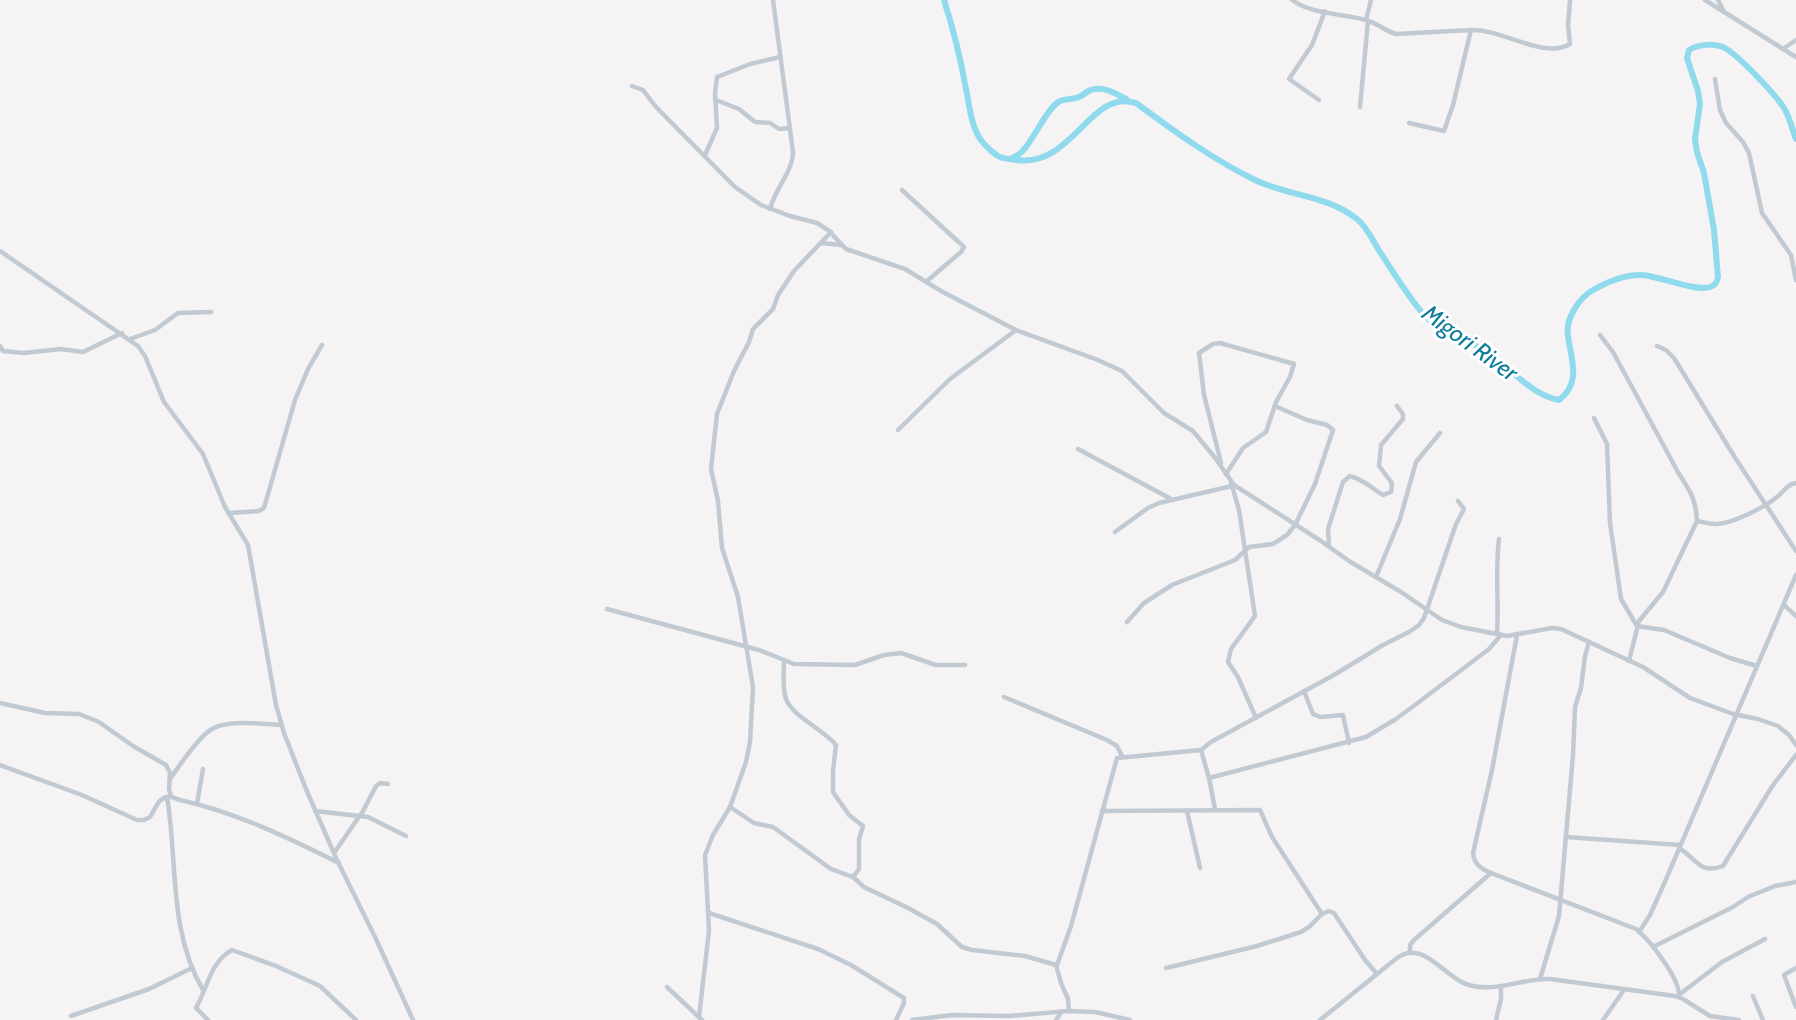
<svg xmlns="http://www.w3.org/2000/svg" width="1796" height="1020" font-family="Cabin,sans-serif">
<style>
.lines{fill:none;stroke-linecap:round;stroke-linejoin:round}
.river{stroke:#90daee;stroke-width:6}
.minor{stroke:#c1cad2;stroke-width:4.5}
.labels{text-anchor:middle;stroke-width:6;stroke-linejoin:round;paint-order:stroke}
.water-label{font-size:24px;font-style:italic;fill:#0c7c9b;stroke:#fff}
</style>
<rect width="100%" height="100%" fill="#f5f3f3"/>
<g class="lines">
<g class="river">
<path d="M 944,0 C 953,28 960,56 965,84 C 969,101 970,122 979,137 C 982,143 993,153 998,156 C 1003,159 1011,159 1016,160 C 1073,168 1090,88 1136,103 C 1174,131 1212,159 1255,180 C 1288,196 1327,195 1357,219 C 1367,227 1373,241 1380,252 C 1394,273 1408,297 1425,316 C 1435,326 1448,329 1460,336 C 1474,344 1489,354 1502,364 C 1520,378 1536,396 1559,400 C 1582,383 1571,359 1568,336 C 1565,319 1579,298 1593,290 C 1607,282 1626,274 1642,275 C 1659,276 1696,292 1710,287 C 1715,286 1717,282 1718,277 L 1714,230 L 1704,173 L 1697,152 L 1695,139 L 1700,104 L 1698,91 L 1687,58 L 1689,50 C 1699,44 1715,43 1725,48 C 1739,56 1775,94 1784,108 C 1790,118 1792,129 1796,139"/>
<path d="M 1010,159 C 1030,154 1041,115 1057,103 C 1063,98 1072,100 1079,97 C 1084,95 1087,91 1091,90 C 1104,86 1115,93 1126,99"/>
</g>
<g class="minor">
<path d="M 1292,0 C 1313,15 1341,13 1366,20 C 1377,23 1385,31 1396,34 L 1471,30"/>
<path d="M 1705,0 L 1796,57"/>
<path d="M 1718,0 L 1723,10"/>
<path d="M 1366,20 L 1371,0"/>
<path d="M 1783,49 L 1796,40"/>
<path d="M 1715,79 L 1720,110 L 1726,123 L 1743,142 L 1749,153 L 1762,213 L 1791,255 L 1796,280"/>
<path d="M 632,86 L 643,90 L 656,107 L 735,187 L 761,205 L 790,216 L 817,223 L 828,230 L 846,249 L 905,269 L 941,291 L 1016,330 L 1098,360 L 1122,371 L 1164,413 L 1193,431 L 1216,459 L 1234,485 L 1321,541 L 1349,561 L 1401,592 L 1442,620 L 1461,627 L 1507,636 L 1552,628 L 1561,629 L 1643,667 L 1690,698 L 1733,714 L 1758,719 L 1778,726 L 1789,735 L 1796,745"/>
<path d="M 716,100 L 739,109 L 755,122 L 770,123 L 779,129 L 789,128"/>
<path d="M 1319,100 L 1289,79 L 1312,45 L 1325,11"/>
<path d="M 1360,107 L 1368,21"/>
<path d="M 1409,123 L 1444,131 L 1453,105 L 1471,30 C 1500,28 1544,60 1570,44 L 1568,26 L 1570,0"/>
<path d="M 705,155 L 717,128 L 715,94 L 717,77 L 750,64 L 780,57"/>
<path d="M 902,190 L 964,247 L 961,252 L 927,281"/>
<path d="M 770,209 C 775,189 793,171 793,152 L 773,0"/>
<path d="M 821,243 L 841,245"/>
<path d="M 0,251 L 138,346 L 145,356 L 164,402 L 203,454 L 225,507 L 248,545 L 276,705 L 284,733 L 306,789 L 336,858 L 376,939 L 413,1020"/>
<path d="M 1600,335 L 1613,352 L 1679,474 C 1690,491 1696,499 1697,521"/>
<path d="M 130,339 L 155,330 L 178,313 L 211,312"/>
<path d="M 0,346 L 3,351 L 24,353 L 61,349 L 83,352 L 122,333"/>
<path d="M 1657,346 L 1666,350 L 1674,358 L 1734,456 L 1796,551"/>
<path d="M 1594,418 L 1607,444 L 1610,523 L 1621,599 L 1637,626 L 1664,630 L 1730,658 L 1757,666"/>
<path d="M 898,430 L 950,379 L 1016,330"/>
<path d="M 1078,449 L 1171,499"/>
<path d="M 1221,463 L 1204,395 L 1199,353 L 1213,344 L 1220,343 L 1294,364 L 1290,377 L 1276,402 L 1266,432 L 1243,448 L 1226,474"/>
<path d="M 1231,482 L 1239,510 L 1255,616 L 1231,649 L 1228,662 L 1238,677 L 1256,718"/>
<path d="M 229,513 L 259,511 L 264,508 L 295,400 L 308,369 L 322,345"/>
<path d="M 1115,532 L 1148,508 L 1159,503 L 1232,486"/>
<path d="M 1329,546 L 1328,529 L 1343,482 L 1350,476 C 1365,480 1371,488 1383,495 L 1391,492 L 1392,483 L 1379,466 L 1381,445 L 1403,419 L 1403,414 L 1397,406"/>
<path d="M 1376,577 L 1400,519 L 1416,462 L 1440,433"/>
<path d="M 1784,605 L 1796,616"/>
<path d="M 607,609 L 759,650 L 794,664 L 855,665 L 884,655 L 901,653 L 936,665 L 965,665"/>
<path d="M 1127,622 L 1144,603 L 1172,585 L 1235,560 L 1249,547 L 1273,544 L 1287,535 L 1295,525 L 1315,484 L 1333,430 L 1327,425 L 1307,420 L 1275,406"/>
<path d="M 1497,634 C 1499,602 1495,571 1499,539"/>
<path d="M 1517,635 L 1492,770 L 1473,853 C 1474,864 1481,869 1491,873 L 1636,929 C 1650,940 1681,980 1679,997"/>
<path d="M 784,660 C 784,672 782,687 786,699 C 793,717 823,729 836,745 L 833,771 L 833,792 L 849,815 L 863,826 L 859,839 L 859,869 L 853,877"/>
<path d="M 1629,661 L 1639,621 L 1663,592 L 1697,521 C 1703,522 1710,524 1716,524 C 1732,524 1765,507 1777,497 C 1784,492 1787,484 1796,483"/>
<path d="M 1304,691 L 1313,714 L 1320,717 L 1343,715 L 1349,743"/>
<path d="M 1004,697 L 1107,740 L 1117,746 L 1122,756"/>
<path d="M 0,703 L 45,713 L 79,714 L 99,722 L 133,746 L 166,765 L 170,773 L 169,789 L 171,796"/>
<path d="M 1201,750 L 1209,778 L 1215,809"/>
<path d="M 0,765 L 82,795 L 137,820 L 144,820 L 150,817 C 155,810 158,798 167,797 C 172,796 176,799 180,800 C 235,812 289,838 339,863"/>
<path d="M 1209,778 L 1366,737 L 1396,719 L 1415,705 L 1489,649 L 1501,635"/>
<path d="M 170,779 C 179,766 199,736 212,729 C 228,719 263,724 282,725"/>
<path d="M 167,797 C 178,862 168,930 203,990"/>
<path d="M 197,804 L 203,769"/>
<path d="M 730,807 L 754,823 L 773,827 L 831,869 L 853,877 L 864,887 L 908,908 L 937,924 L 962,947 L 972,950 L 1025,956 L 1056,965 L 1061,983 L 1068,999 L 1069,1011"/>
<path d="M 315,811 L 368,817 L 406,836"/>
<path d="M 1102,811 L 1260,810 L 1272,837 L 1322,914 L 1329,911 L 1334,913 L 1365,960 L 1377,974"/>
<path d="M 1187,811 L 1200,868"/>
<path d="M 1566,837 L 1680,845"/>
<path d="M 1679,848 C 1696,858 1699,875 1723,866 L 1773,785 L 1796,755"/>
<path d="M 334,853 L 363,811 L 376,786 L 380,783 L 388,784"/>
<path d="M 709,913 L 818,949 L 851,965 L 904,998 L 904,1003 L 896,1020"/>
<path d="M 1639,932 L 1650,915 L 1664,884 L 1796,575"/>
<path d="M 1653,947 L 1733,907 L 1748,897 L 1775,886 L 1796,882"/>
<path d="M 1410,952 L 1410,945 L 1414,940 L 1491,873"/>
<path d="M 1057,965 L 1071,926 L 1117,758 L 1201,750 L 1211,742 L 1334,675 L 1383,645 L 1409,632 L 1419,625 L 1424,618 L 1456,524 L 1464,509 L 1458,501"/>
<path d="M 1166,968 L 1257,946 L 1301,932 L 1309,927 L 1322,914"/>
<path d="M 1796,968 L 1784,975 L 1796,1007"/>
<path d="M 1540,979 L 1559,916 L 1573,755 L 1575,707 L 1581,688 L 1585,656 L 1589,642"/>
<path d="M 667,987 L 702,1020"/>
<path d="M 1680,994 L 1722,962 L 1765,939"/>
<path d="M 1753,996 L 1763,1020"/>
<path d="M 71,1016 L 149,989 L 192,968"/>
<path d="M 699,1017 L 709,930 L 705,855 L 713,835 L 730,807 L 746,762 L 750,742 L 753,687 L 738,597 L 722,548 L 718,501 L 711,469 L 717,414 L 734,371 L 749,342 L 753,329 L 773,309 L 778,295 L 794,271 L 831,232"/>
<path d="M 208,1020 L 196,1008 C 207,989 210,962 232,950 L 276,966 L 320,986 L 356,1020"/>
<path d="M 912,1020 L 952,1015 L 1009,1016 L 1069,1011 L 1095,1012 L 1130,1020"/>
<path d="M 1056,1020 L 1062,1011"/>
<path d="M 1320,1020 L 1397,958 C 1423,939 1443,976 1466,984 C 1494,994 1522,978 1550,979 L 1675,996 L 1683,999 L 1710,1016 L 1739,1020"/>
<path d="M 1496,1020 L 1501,999 L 1501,986"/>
<path d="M 1603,1020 L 1624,990"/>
</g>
</g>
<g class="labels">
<g class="water-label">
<text transform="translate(1470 343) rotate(36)" y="8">Migori River</text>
</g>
</g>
</svg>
